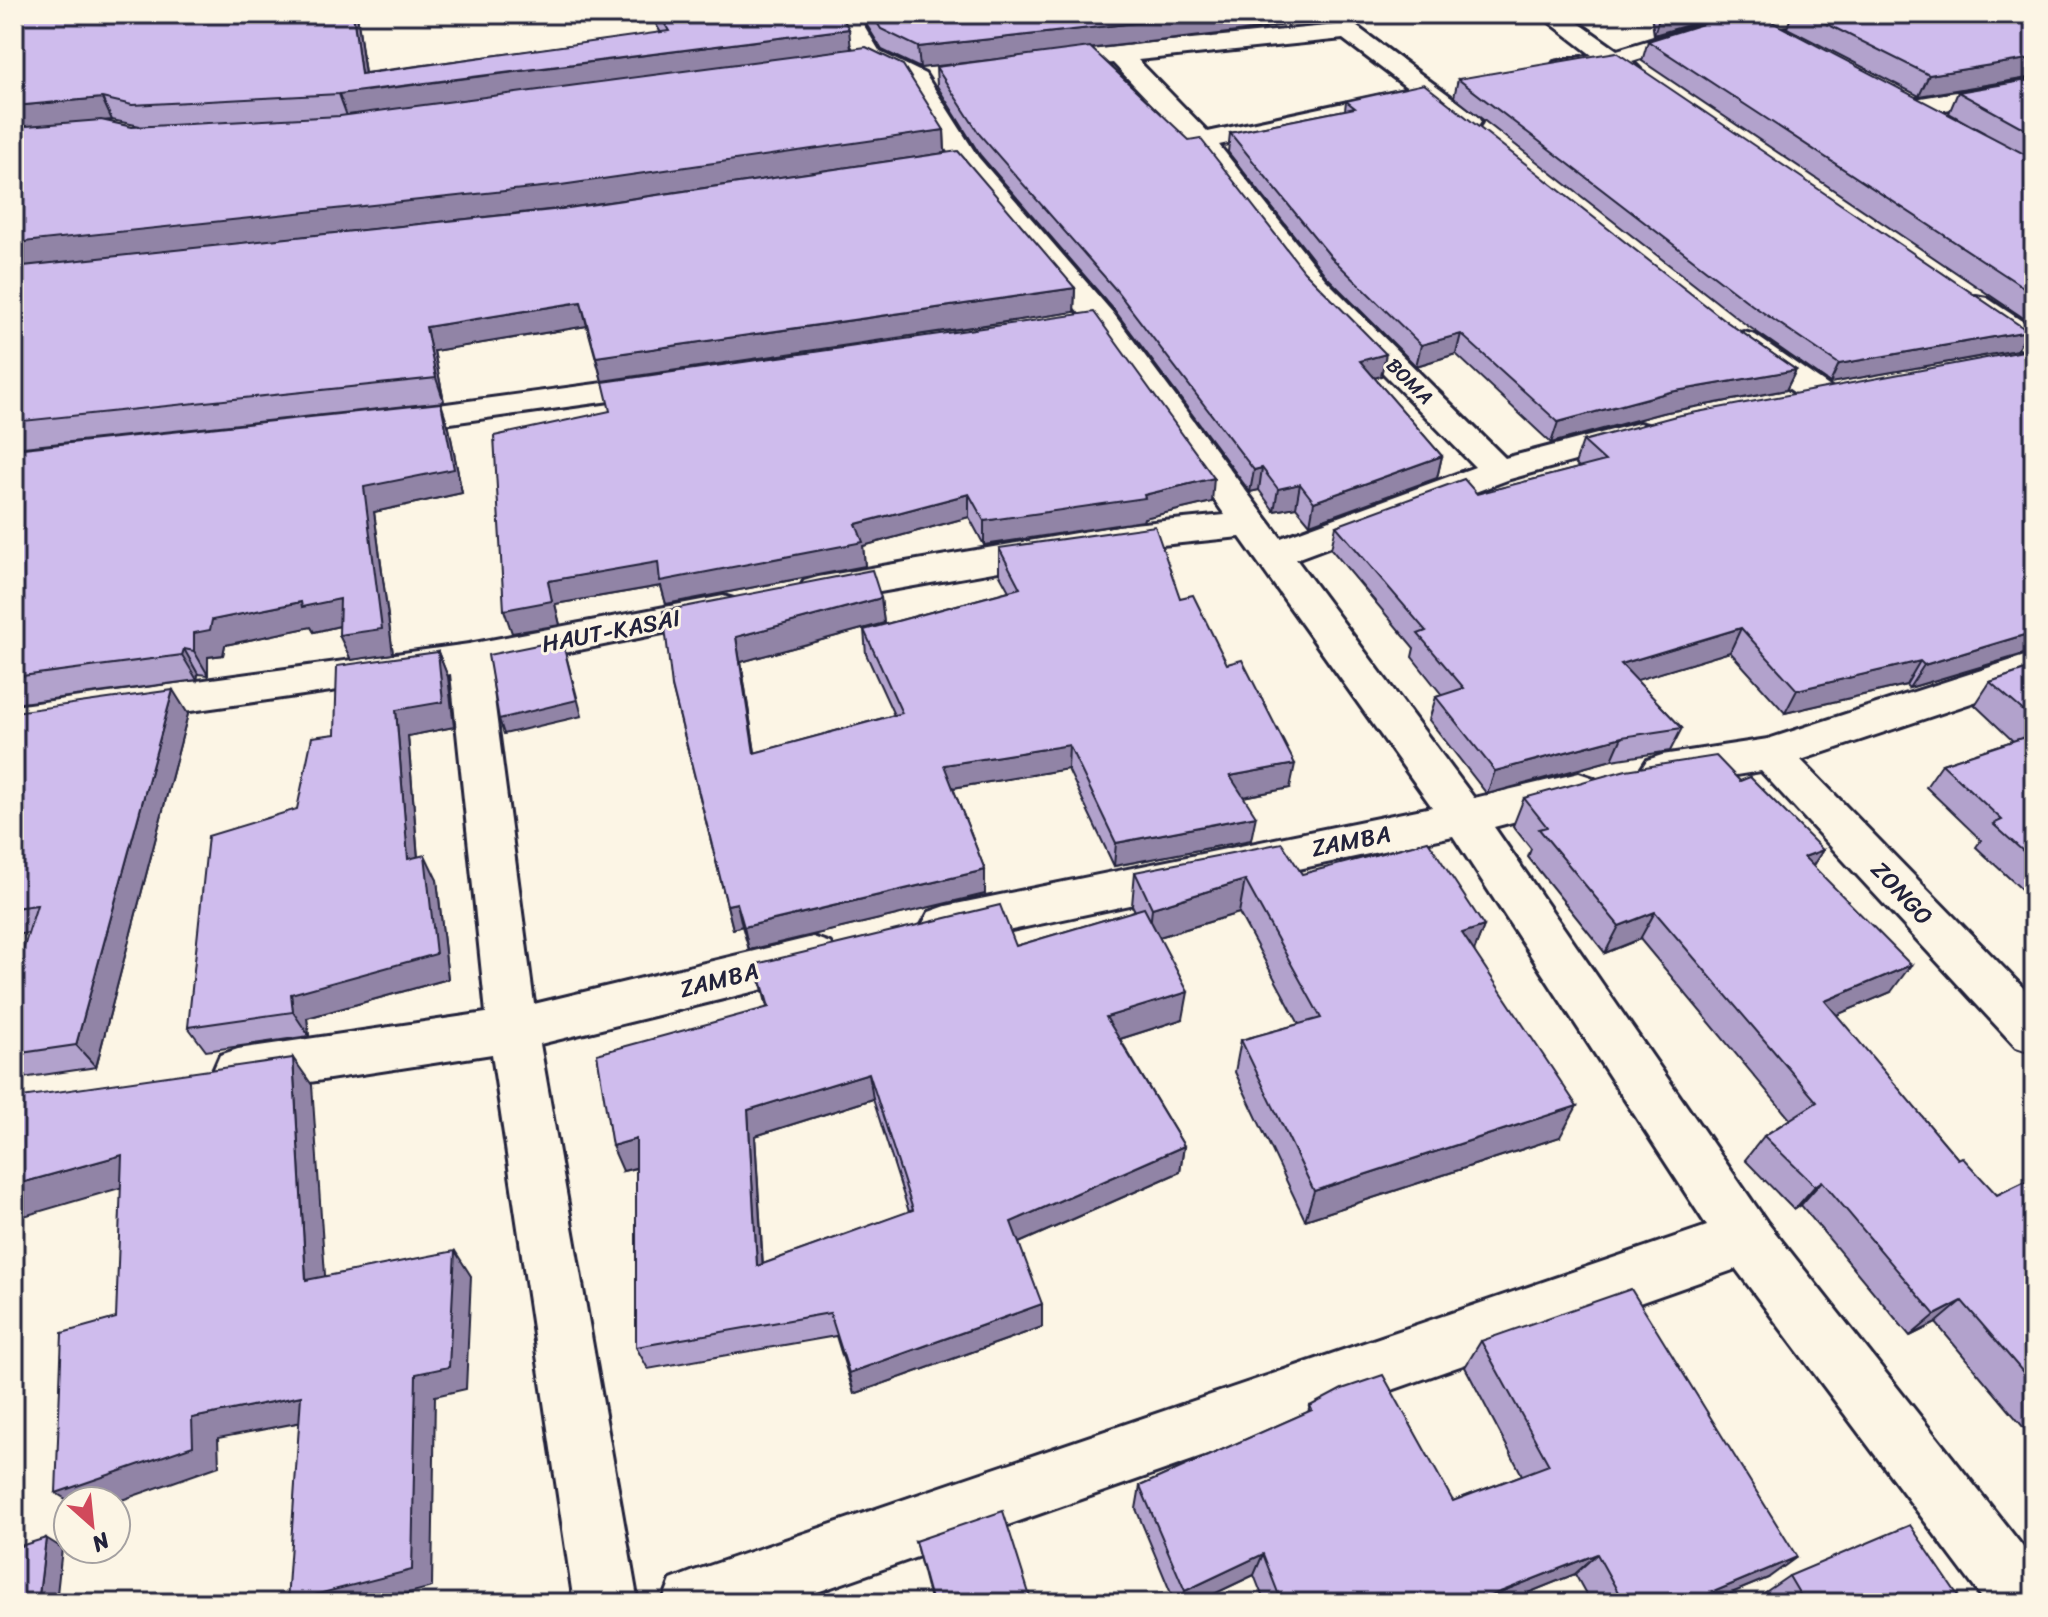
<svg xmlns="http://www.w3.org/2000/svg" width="2048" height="1617" font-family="Sriracha,sans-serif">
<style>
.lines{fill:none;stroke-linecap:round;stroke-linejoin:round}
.minor-casing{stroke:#22223b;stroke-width:6}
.minor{fill:#fcf5e5;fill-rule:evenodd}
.wall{fill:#b2a2cc;stroke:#22223b;stroke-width:2;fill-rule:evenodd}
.shaded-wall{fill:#9184a6;stroke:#22223b;stroke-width:2}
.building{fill:#cfbced;stroke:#22223b;stroke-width:2;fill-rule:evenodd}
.labels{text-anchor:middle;stroke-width:6;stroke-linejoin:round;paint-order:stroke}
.far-street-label{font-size:20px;fill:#22223b;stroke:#fcf5e5}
.street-label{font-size:24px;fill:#22223b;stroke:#fcf5e5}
</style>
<rect width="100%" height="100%" fill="#fcf5e5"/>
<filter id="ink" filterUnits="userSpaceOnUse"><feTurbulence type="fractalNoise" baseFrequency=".0125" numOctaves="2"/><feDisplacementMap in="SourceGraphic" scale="16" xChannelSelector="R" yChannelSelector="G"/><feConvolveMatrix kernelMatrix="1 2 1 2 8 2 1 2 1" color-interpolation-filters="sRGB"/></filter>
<g filter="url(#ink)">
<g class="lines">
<g class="minor-casing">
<g id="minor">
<path d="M 833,14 L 857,14 L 880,52 L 925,74 L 978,157 L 1113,313 L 1281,538 L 1475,467 L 1303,291 L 1193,147 L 1113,63 L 1038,70 L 1026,63 L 1038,56 L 1117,46 L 1348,24 L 1356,26 L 1477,116 L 1481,122 L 1477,128 L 1459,128 L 1418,96 L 1405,104 L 1219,145 L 1325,279 L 1505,458 L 1639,423 L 1651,426 L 1656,433 L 1651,440 L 1510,479 L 1296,559 L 1474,798 L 1579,773 L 1594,778 L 1601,789 L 1594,800 L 1494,827 L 1766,1221 L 2034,1561 L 2034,1603 L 1986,1603 L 1736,1269 L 786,1603 L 662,1603 L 671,1580 L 694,1571 L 1707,1226 L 1453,836 L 946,944 L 929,938 L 922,925 L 929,912 L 946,906 L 1432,807 L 1240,537 L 1123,549 L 818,603 L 804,599 L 799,590 L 804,581 L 818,577 L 1123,525 L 1225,515 L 1091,327 L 957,167 L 906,84 L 862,62 ZM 1343,39 L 1409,89 L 1208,132 L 1138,60 Z"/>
<path d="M 1539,14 L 1566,14 L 1617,50 L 1712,21 L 1762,14 L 1826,14 L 1814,21 L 1715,35 L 1632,61 L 1640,69 L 1628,76 L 1609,67 L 1563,74 L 1554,72 L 1551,67 L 1554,62 L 1592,55 Z"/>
<path d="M 2034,79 L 2034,95 L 1915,115 L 1902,107 L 1915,99 Z"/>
<path d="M 1976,296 L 1987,298 L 2034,329 L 2034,353 L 2023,350 L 1965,312 L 1960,305 L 1965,298 Z"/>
<path d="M 1744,332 L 1755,335 L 1833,389 L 1838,396 L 1833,403 L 1821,406 L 1809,403 L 1733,349 L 1728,342 L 1733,335 Z"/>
<path d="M 663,375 L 675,378 L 680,385 L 675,392 L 386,432 L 374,429 L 369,422 L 374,415 L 386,412 Z"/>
<path d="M 723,596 L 737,600 L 742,609 L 737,618 L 490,668 L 534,1004 L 813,937 L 830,943 L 837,957 L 830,971 L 813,977 L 540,1044 L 638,1603 L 574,1603 L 492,1054 L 238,1093 L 220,1087 L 213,1071 L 220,1055 L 238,1049 L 486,1013 L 451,674 L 14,736 L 14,706 L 469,644 Z"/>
<path d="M 2034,653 L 2034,682 L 1801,760 L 2034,999 L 2034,1053 L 2016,1047 L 1761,771 L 1662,787 L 1647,782 L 1640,771 L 1647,760 L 1662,755 L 1768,739 Z"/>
</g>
</g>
<use href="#minor" class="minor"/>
</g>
<g class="wall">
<path d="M 14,14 L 357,14 L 365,73 L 661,33 L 650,14 L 840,14 L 851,49 L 944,130 L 945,153 L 1075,288 L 1074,312 L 602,381 L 587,326 L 434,351 L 444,402 L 14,448 ZM 112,120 L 140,126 L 132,127 L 105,121 Z"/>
<path d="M 860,14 L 1360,14 L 1237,32 L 1091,49 L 1381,376 L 1374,378 L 1442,456 L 1437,478 L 1310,524 L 1296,507 L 1274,511 L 1259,490 L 1250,492 L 1115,311 L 980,155 L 937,86 L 936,67 L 984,61 L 920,68 L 882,50 Z"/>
<path d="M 1651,14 L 1740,14 L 1712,18 L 1654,35 Z"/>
<path d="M 1792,14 L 2034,14 L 2034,77 L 1919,96 L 1787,28 Z"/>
<path d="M 1648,41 L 1985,133 L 1949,113 L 1958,92 L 2034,79 L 2034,325 L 1642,61 Z"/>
<path d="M 1458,79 L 2017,350 L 1830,383 L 1745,324 L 1454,97 Z"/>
<path d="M 1346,101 L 1727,322 L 1796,370 L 1786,390 L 1662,413 L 1551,443 L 1456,354 L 1416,366 L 1327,277 L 1228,152 L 1230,133 L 1345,110 Z"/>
<path d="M 2034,349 L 2034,651 L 1909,688 L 1906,685 L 1785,713 L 1730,652 L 1636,680 L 1682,728 L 1670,751 L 1612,760 L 1487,794 L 1429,720 L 1436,697 L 1442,695 L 1412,657 L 1414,648 L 1331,549 L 1336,526 L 1477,494 L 1579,468 L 1575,464 L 1583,441 Z"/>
<path d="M 610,411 L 1212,502 L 1144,518 L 1143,521 L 984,545 L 969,517 L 863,546 L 865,566 L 666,604 L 661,586 L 555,604 L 560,625 L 512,633 Z"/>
<path d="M 449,428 L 462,493 L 374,512 L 393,654 L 351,660 L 339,626 L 314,632 L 311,627 L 225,645 L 223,655 L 208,657 L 208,675 L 198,674 L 197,680 L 14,704 L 14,449 Z"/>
<path d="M 999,548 L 1180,598 L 1290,788 L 1243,797 L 1251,840 L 1114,866 L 1068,769 L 953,788 L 985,870 L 985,894 L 749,950 L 742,926 L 733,929 L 672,686 L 881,598 L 884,623 L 741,662 L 755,753 L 894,715 L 866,654 L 864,630 L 1009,591 L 999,573 Z"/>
<path d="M 438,652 L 448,677 L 454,727 L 408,736 L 418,857 L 437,880 L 448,979 L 307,1018 L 309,1036 L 206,1051 L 188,1027 L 297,809 Z"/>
<path d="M 2034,667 L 2034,901 L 1976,847 L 1981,840 L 1926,787 L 1942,764 L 2013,741 L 1975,705 L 1990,682 Z"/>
<path d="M 14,712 L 188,714 L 96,1067 L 16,1079 L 14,1076 L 14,1054 L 29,933 L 14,935 Z"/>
<path d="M 1524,798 L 1813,866 L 1891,992 L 1836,1015 L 1958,1159 L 1997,1195 L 2034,1177 L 2034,1440 L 1936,1323 L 1910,1336 L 1801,1205 L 1794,1210 L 1745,1160 L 1764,1136 L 1790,1119 L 1640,939 L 1605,953 L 1528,857 L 1531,849 L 1513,826 Z"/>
<path d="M 1135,872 L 1302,874 L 1484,926 L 1474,951 L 1560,1137 L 1305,1220 L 1235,1072 L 1241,1040 L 1299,1024 L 1239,913 L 1159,937 L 1183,1019 L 1120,1039 L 1184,1146 L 1180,1172 L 1019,1243 L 1042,1327 L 854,1394 L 836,1336 L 648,1369 L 636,1347 L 636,1168 L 623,1171 L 767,1007 L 756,964 L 1016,946 L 1135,911 L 1132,905 ZM 873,1099 L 909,1212 L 763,1264 L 755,1136 Z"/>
<path d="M 1481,1341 L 1768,1578 L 1707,1603 L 1591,1603 L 1575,1574 L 1503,1603 L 1265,1603 L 1254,1575 L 1195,1603 L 1175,1603 L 1136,1509 L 1140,1486 L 1308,1412 L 1310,1406 L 1453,1501 L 1522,1475 L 1465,1367 Z"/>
<path d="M 915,1541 L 1032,1603 L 931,1603 Z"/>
<path d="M 1789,1576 L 1963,1603 L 1770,1603 L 1764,1593 Z"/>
</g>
<g class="shaded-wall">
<path d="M 14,14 L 75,14 L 14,19 Z"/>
<path d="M 353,14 L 357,14 L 367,91 L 849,29 L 851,50 L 347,116 L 339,94 L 361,74 Z"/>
<path d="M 1216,14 L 1360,14 L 1237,32 L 920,68 L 918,47 Z"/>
<path d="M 1665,14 L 1740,14 L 1712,18 L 1654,35 L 1660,15 Z"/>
<path d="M 2034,58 L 2034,77 L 1919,96 L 1929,75 Z"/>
<path d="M 102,98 L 112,120 L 14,129 L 14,106 Z"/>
<path d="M 944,130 L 945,153 L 567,208 L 14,268 L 14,243 Z"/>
<path d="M 1075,288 L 1074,312 L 602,381 L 596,357 Z"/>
<path d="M 581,302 L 587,326 L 434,351 L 444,402 L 436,378 L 426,327 Z"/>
<path d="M 2028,331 L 2017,350 L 1830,383 L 1839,364 Z"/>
<path d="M 1461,334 L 1456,354 L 1416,366 L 1421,345 Z"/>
<path d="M 1386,354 L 1381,376 L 1356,383 L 1360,361 Z"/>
<path d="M 1796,370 L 1786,390 L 1662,413 L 1551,443 L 1558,422 L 1670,392 Z"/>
<path d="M 441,403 L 449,428 L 462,493 L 374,512 L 393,654 L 351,660 L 339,635 L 364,487 Z"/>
<path d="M 1442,456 L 1437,478 L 1310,524 L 1314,502 Z"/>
<path d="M 1262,468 L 1259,490 L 1250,492 L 1254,470 Z"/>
<path d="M 1214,478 L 1212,502 L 1144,518 L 1143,521 L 984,545 L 984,521 L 1144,495 Z"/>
<path d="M 1300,484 L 1296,507 L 1274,511 L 1278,489 Z"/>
<path d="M 969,494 L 969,517 L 863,546 L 865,566 L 666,604 L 661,586 L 555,604 L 560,625 L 512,633 L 504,610 L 548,581 L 856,524 Z"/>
<path d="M 881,598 L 884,623 L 741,662 L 759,778 L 736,637 Z"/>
<path d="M 340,599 L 352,623 L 314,632 L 311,627 L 225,645 L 223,655 L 208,657 L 208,675 L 194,651 L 194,633 L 212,620 L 301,602 Z"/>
<path d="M 1741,628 L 1730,652 L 1611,688 L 1621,664 Z"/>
<path d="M 2034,632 L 2034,651 L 1909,688 L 1924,665 Z"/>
<path d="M 562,640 L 582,716 L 504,734 L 499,719 Z"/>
<path d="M 184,649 L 198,674 L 197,680 L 182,655 Z"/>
<path d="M 438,652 L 448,677 L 454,727 L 408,736 L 420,885 L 408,859 L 396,710 Z"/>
<path d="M 1920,661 L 1906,685 L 1785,713 L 1797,690 Z"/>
<path d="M 173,690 L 188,714 L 96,1067 L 76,1045 Z"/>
<path d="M 1622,737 L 1612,760 L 1487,794 L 1495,771 Z"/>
<path d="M 1069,745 L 1068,769 L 946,789 L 944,765 Z"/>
<path d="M 1295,764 L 1290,788 L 1226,800 L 1230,776 Z"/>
<path d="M 1256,816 L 1251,840 L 1114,866 L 1116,843 Z"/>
<path d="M 1823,850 L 1805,878 L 1804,857 Z"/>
<path d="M 425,855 L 437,880 L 448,979 L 307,1018 L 309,1036 L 293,1012 L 291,994 Z"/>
<path d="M 985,870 L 985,894 L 749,950 L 744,927 Z"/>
<path d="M 1245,880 L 1239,913 L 1149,940 L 1152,908 Z"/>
<path d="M 737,903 L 742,926 L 733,929 L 727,905 Z"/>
<path d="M 1655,912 L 1640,939 L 1605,953 L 1619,926 Z"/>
<path d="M 1484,926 L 1471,959 L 1462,933 Z"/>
<path d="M 1911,965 L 1891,992 L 1806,1028 L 1825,1001 Z"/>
<path d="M 1188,992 L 1183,1019 L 1104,1044 L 1106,1017 Z"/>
<path d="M 293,1058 L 312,1085 L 327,1304 L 306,1280 Z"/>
<path d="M 869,1073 L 873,1099 L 755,1136 L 764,1290 L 757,1266 L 748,1110 Z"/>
<path d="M 1577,1106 L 1560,1137 L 1305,1220 L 1314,1191 Z"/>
<path d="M 636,1139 L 647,1165 L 623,1171 L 612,1146 Z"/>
<path d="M 1184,1146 L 1180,1172 L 1012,1246 L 1011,1222 Z"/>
<path d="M 122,1155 L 147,1180 L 14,1219 L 14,1185 Z"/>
<path d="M 1822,1181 L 1801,1205 L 1794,1210 L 1815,1186 Z"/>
<path d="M 455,1251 L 471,1276 L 466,1389 L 435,1396 L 432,1587 L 371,1603 L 288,1603 L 287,1602 L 416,1374 Z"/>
<path d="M 1962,1301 L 1936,1323 L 1910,1336 L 1935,1315 Z"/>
<path d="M 1042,1304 L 1042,1327 L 854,1394 L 849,1373 Z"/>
<path d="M 301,1396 L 323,1418 L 218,1438 L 219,1466 L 116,1502 L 69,1501 L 56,1493 L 192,1418 Z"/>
<path d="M 46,1538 L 62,1548 L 56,1603 L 38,1603 Z"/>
<path d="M 1263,1554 L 1254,1575 L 1195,1603 L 1181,1603 L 1185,1591 Z"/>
<path d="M 1597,1554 L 1575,1574 L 1503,1603 L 1472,1603 Z"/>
<path d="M 1797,1557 L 1768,1578 L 1707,1603 L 1687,1603 Z"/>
</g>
<g class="building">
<path d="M 49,14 L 353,14 L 361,74 L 669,31 L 659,14 L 840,14 L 849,29 L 339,94 L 132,105 L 102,98 L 14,106 L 14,16 Z"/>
<path d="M 872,14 L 1216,14 L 918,47 L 881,29 Z"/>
<path d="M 1750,14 L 1757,14 L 2034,159 L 2034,294 L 1648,41 L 1722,18 Z"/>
<path d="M 1807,14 L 2034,14 L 2034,58 L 1929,75 Z"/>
<path d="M 866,47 L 903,65 L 944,130 L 561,185 L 14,243 L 14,127 L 101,120 L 132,127 L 340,116 Z"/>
<path d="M 1090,47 L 1189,140 L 1200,138 L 1304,271 L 1386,354 L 1360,361 L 1442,456 L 1314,502 L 1300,484 L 1278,489 L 1262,468 L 1254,470 L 1116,290 L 980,135 L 936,67 Z"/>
<path d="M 1616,52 L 2028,331 L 1839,364 L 1752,305 L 1458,79 Z"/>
<path d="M 2034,79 L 2034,134 L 1958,92 Z"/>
<path d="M 1424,84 L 1727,322 L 1796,370 L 1670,392 L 1558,422 L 1461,334 L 1421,345 L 1331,257 L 1230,133 L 1355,108 L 1346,101 Z"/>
<path d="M 958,151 L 1075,288 L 596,357 L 581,302 L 426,327 L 436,378 L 14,422 L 14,267 L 562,209 Z"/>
<path d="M 1094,312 L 1214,478 L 1144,495 L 1145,498 L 984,521 L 969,494 L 856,524 L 863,542 L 660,581 L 658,562 L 548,581 L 552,601 L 504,610 L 494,436 L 610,411 L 603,382 Z"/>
<path d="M 2034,349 L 2034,632 L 1924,665 L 1920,661 L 1797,690 L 1741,628 L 1621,664 L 1682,728 L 1622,737 L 1495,771 L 1436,697 L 1464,688 L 1418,634 L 1426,631 L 1336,526 L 1464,479 L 1477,494 L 1605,461 L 1583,441 L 1676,416 Z"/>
<path d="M 441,403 L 454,469 L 364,487 L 382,629 L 339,635 L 340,599 L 302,607 L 301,602 L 212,620 L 210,630 L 194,633 L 194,651 L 184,649 L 182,655 L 14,677 L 14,449 Z"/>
<path d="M 1155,526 L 1180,598 L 1193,595 L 1227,664 L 1242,660 L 1295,764 L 1230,776 L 1256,816 L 1116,843 L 1069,745 L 944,765 L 985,870 L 744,927 L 737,903 L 727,905 L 672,686 L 663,611 L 872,570 L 881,598 L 736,637 L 754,753 L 902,713 L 864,630 L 1020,588 L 999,548 Z"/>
<path d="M 562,640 L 577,700 L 499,719 L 488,655 Z"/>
<path d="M 438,652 L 443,702 L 396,710 L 408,859 L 425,855 L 436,954 L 291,994 L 293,1012 L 188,1027 L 208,836 L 297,809 L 312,737 L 335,734 L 337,666 Z"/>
<path d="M 2034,667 L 2034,720 L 1990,682 Z"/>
<path d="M 173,690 L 76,1045 L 14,1054 L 14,979 L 37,905 L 14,908 L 14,712 Z"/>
<path d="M 2034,734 L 2034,861 L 1993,824 L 2002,820 L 1942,764 Z"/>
<path d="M 1716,756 L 1740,781 L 1750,777 L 1823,850 L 1804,857 L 1911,965 L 1825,1001 L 1958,1159 L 1962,1157 L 1997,1195 L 2034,1177 L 2034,1385 L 1962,1301 L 1935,1315 L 1822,1181 L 1815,1186 L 1764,1136 L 1817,1102 L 1655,912 L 1619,926 L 1539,829 L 1547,827 L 1524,798 L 1626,770 Z"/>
<path d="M 1428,841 L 1484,926 L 1462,933 L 1577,1106 L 1314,1191 L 1241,1040 L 1321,1018 L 1245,880 L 1152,908 L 1135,872 L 1282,843 L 1302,874 Z"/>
<path d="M 1000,905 L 1016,946 L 1144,908 L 1188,992 L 1106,1017 L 1184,1146 L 1011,1222 L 1042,1304 L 849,1373 L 830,1313 L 636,1347 L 636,1139 L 612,1146 L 597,1054 L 769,1007 L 756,964 ZM 869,1073 L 913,1210 L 757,1266 L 748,1110 Z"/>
<path d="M 293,1058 L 306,1280 L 455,1251 L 449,1367 L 416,1374 L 412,1570 L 287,1602 L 301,1396 L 192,1418 L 193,1446 L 56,1493 L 62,1333 L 116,1318 L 122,1155 L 14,1185 L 14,1098 Z"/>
<path d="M 1631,1289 L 1797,1557 L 1687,1603 L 1624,1603 L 1597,1554 L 1472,1603 L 1282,1603 L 1263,1554 L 1185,1591 L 1140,1486 L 1312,1410 L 1310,1406 L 1342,1389 L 1383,1375 L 1453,1501 L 1549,1465 L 1481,1341 Z"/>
<path d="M 1003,1511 L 1032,1603 L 932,1603 L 915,1541 Z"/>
<path d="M 1910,1525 L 1963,1603 L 1805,1603 L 1789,1576 Z"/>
<path d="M 46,1538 L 38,1603 L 14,1603 L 14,1548 Z"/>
</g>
</g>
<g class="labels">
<g class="far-street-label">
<text transform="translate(1410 381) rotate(45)" y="7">BOMA</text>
</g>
<g class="street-label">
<text transform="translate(611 631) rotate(-11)" y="8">HAUT-KASAI</text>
<text transform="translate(1351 841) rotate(-11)" y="8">ZAMBA</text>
<text transform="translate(1902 893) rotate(47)" y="8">ZONGO</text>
<text transform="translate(719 980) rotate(-14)" y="8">ZAMBA</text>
</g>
</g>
<rect width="2048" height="1617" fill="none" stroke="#fcf5e5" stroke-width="48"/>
<rect x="24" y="24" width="2000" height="1569" fill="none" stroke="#22223b" stroke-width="3" filter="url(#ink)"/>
<g transform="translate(92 1525) rotate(153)"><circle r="38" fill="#fcf5e5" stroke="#a5a1a1" stroke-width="2"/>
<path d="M0-6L14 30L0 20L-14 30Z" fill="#d1495b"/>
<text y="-12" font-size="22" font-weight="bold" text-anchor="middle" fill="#22223b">N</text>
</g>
</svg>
